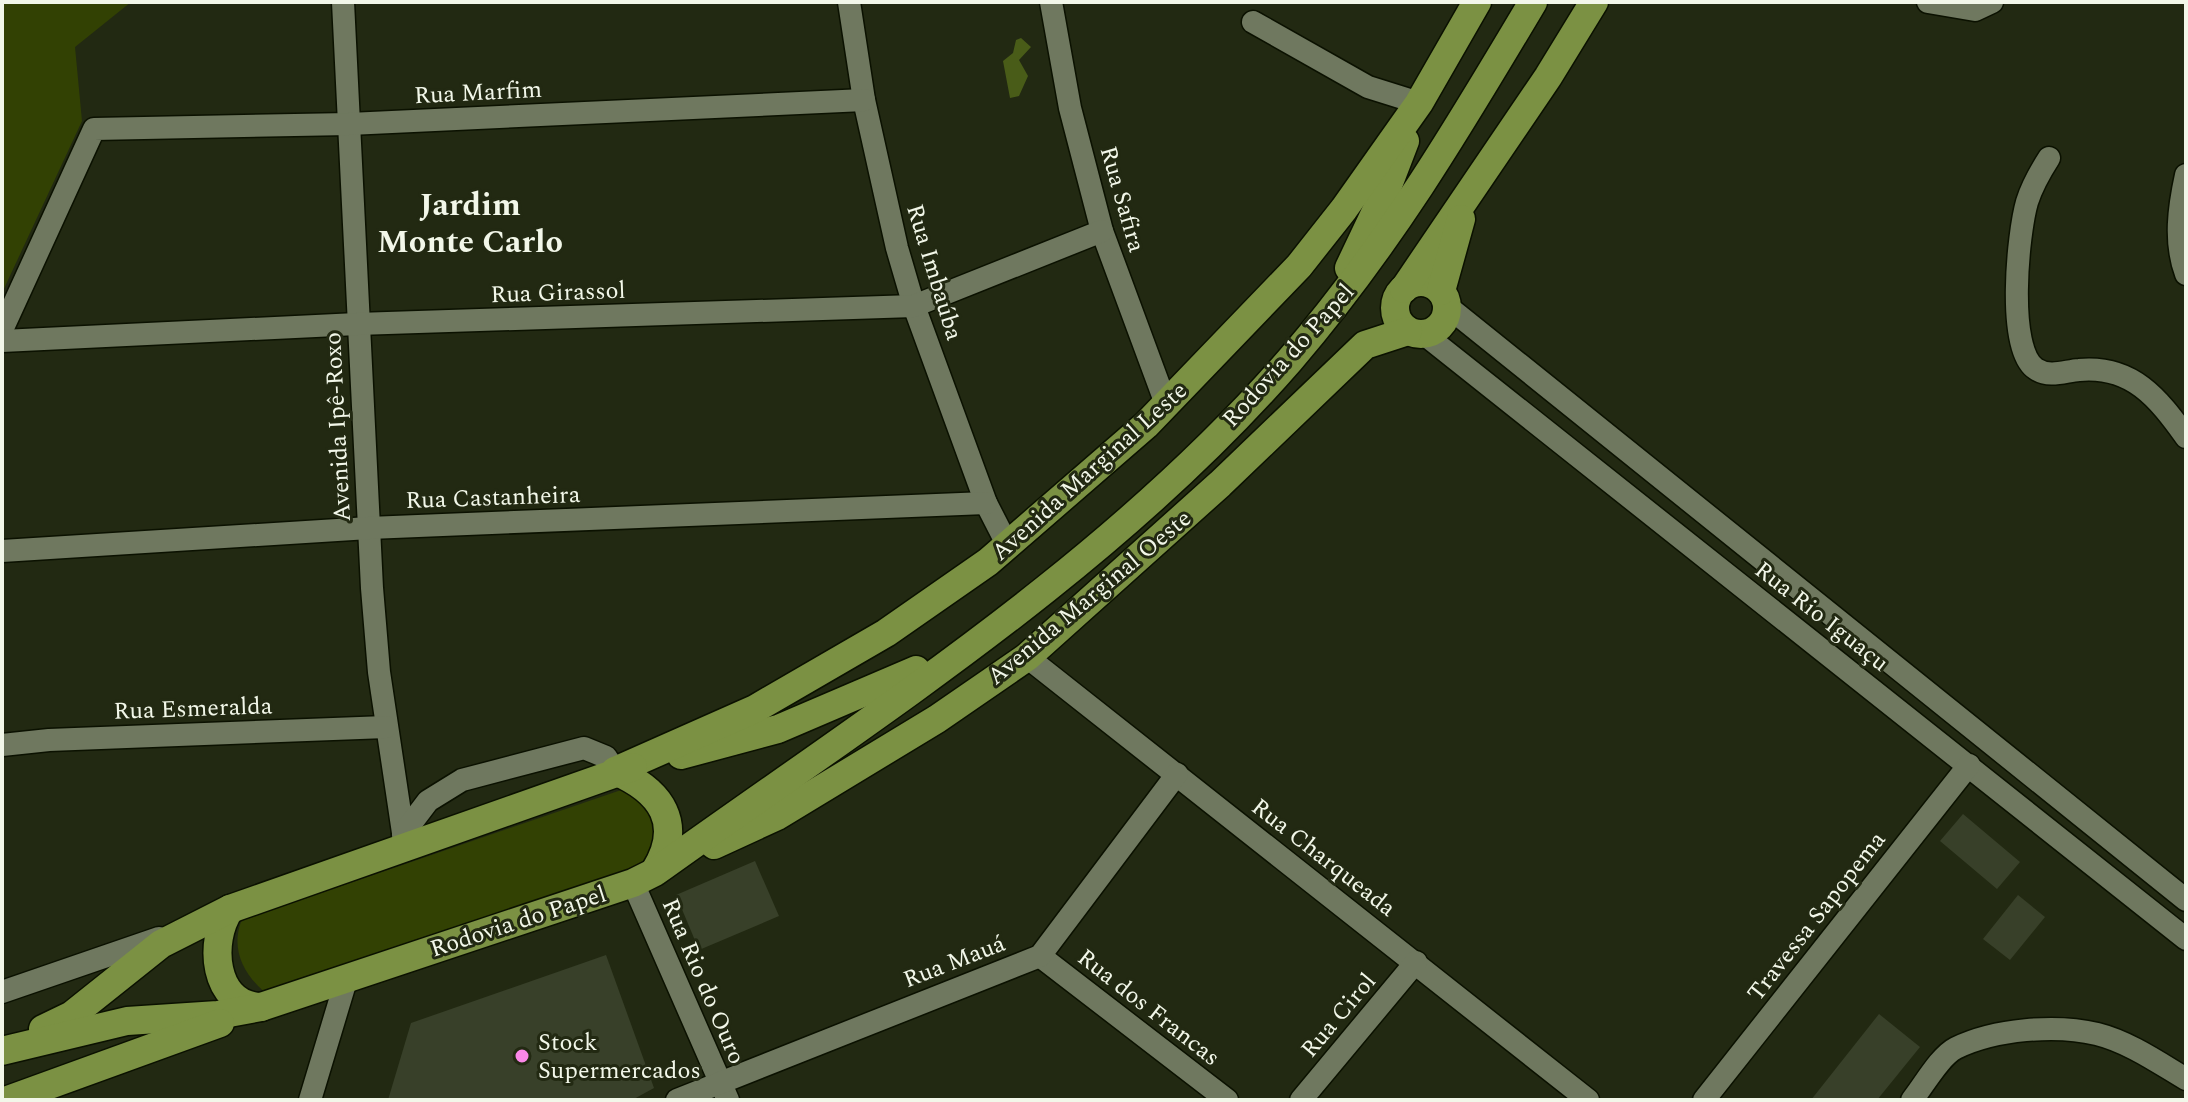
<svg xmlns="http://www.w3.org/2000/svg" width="2188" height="1102" font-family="Spectral,serif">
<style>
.green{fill:#324103}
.water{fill:#495c18}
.building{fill:#384029}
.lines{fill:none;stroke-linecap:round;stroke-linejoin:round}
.minor-casing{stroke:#0b1100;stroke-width:25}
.major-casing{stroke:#0b1100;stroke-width:31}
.minor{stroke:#6f785f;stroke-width:22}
.major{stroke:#7b9143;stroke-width:28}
.poi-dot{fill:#fa87e7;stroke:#222912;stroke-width:3}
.labels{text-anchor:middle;stroke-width:6;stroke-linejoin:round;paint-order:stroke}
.street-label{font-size:24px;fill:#f2f7e9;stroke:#222912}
.poi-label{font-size:24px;fill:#f2f7e9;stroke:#222912;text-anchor:start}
.district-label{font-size:32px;font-weight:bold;fill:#f2f7e9;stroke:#222912}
</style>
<rect width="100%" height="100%" fill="#222912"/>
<g class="green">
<path d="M 2,2 L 131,2 L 75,47 L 82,121 L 2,293 Z"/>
<path d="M 624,789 L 651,807 L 660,863 L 270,996 C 246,979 230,951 241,922 L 248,918 Z"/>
</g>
<path class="water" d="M 1021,38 L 1031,47 L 1019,60 L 1028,76 L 1019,96 L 1010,98 L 1003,61 L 1013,53 L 1016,40 Z"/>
<g class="building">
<path d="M 1963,814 L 2020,862 L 1997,889 L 1940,841 Z"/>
<path d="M 755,861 L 779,916 L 699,950 L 676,895 Z"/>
<path d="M 2018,895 L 2045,917 L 2010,960 L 1983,939 Z"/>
<path d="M 606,955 L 654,1088 L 632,1100 L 388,1100 L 411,1023 Z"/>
<path d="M 1879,1014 L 1920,1047 L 1877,1100 L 1811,1100 Z"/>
</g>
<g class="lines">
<g class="minor-casing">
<g id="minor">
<path d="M 343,2 L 372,588 L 379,672 L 405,846"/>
<path d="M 849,2 L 864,100 L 897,248 L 914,306 L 986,503 L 1008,546"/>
<path d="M 1051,2 L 1070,108 L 1102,231 L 1166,404"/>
<path d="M 1928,2 L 1975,10 L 1992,2"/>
<path d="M 1253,22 L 1368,87 L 1419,103"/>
<path d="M 2049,158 C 2040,172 2032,186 2027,202 C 2018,233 2006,350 2036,369 C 2050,378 2065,371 2079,370 C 2132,365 2158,398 2186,437"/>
<path d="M 2186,175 C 2179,207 2174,242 2186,274"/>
<path d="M 1447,306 L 2186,900"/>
<path d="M 2,330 L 94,129 L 349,124 L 864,100"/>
<path d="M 1424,334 L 2186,939"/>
<path d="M 2,341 L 357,324 L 914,306 L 1102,231"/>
<path d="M 2,551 L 369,528 L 986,503"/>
<path d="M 1027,657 L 1588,1100"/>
<path d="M 2,745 L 49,740 L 386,727"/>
<path d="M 403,834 L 428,801 L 462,780 L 584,748 L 606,757 L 615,771"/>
<path d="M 633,883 L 728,1100"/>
<path d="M 1040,956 L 1227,1100"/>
<path d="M 2,992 L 159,938"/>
<path d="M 310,1100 L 347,977"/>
<path d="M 677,1100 L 1040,956 L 1177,774"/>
<path d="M 1301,1100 L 1416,962"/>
<path d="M 1704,1100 L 1969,765"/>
<path d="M 1912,1100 C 1924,1085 1940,1056 1956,1048 C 1995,1029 2056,1024 2097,1034 C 2129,1042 2159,1063 2186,1079"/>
</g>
</g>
<g class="major-casing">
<g id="major">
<path d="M 1349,268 L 1387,188 L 1405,141"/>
<circle cx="1421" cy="308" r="26"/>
<path d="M 1404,289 L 1548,77 L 1594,2"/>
<path d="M 1441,291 L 1461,219"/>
<path d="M 681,755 L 778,729 L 916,670"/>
<path d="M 615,771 L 755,709 L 886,633 L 988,562 L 1146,425 L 1299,266 L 1344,209 L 1419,103 L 1477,2"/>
<path d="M 615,771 C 662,791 684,824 655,871"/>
<path d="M 714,845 L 777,816 L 937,719 L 1027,657 L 1220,484 L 1365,345 L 1408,331"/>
<path d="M 230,909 C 208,941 213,1006 261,1007"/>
<path d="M 43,1029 L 72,1015 L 161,944 L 230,909 L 633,767"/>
<path d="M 2,1051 L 127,1021 L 218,1015 L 261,1007 L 633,883 L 655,872 C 875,714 1111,566 1290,360 C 1388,246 1457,130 1533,2"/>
<path d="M 8,1100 L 220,1023"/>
</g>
</g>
<use href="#minor" class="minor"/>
<use href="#major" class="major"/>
</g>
<circle class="poi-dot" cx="522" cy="1056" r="8"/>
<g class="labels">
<g class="street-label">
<text transform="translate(478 92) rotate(-3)" y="8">Rua Marfim</text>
<text transform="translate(1123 199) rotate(74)" y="8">Rua Safira</text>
<text transform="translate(935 272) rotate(73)" y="8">Rua Imbaúba</text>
<text transform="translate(558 292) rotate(-2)" y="8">Rua Girassol</text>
<text transform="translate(1288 355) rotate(-48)" y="8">Rodovia do Papel</text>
<text transform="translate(337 427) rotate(-93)" y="8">Avenida Ipê-Roxo</text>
<text transform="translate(1089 471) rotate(-42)" y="8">Avenida Marginal Leste</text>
<text transform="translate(493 497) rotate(-2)" y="8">Rua Castanheira</text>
<text transform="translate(1089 597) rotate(-40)" y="8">Avenida Marginal Oeste</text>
<text transform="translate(1822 616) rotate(38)" y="8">Rua Rio Iguaçu</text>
<text transform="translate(193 708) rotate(-2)" y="8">Rua Esmeralda</text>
<text transform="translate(1324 857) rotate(38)" y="8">Rua Charqueada</text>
<text transform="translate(1816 916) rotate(-52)" y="8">Travessa Sapopema</text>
<text transform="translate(518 921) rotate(-18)" y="8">Rodovia do Papel</text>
<text transform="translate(954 961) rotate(-21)" y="8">Rua Mauá</text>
<text transform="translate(704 981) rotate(67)" y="8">Rua Rio do Ouro</text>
<text transform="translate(1149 1007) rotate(38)" y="8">Rua dos Francas</text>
<text transform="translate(1338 1015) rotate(-50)" y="8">Rua Cirol</text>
</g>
<g class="poi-label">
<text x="538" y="1050">Stock<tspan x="538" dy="28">Supermercados</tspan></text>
</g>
<g class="district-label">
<text x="470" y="215">Jardim<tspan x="470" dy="37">Monte Carlo</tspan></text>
</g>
</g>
<rect width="2188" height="1102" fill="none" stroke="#f2f7e9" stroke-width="8"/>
</svg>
